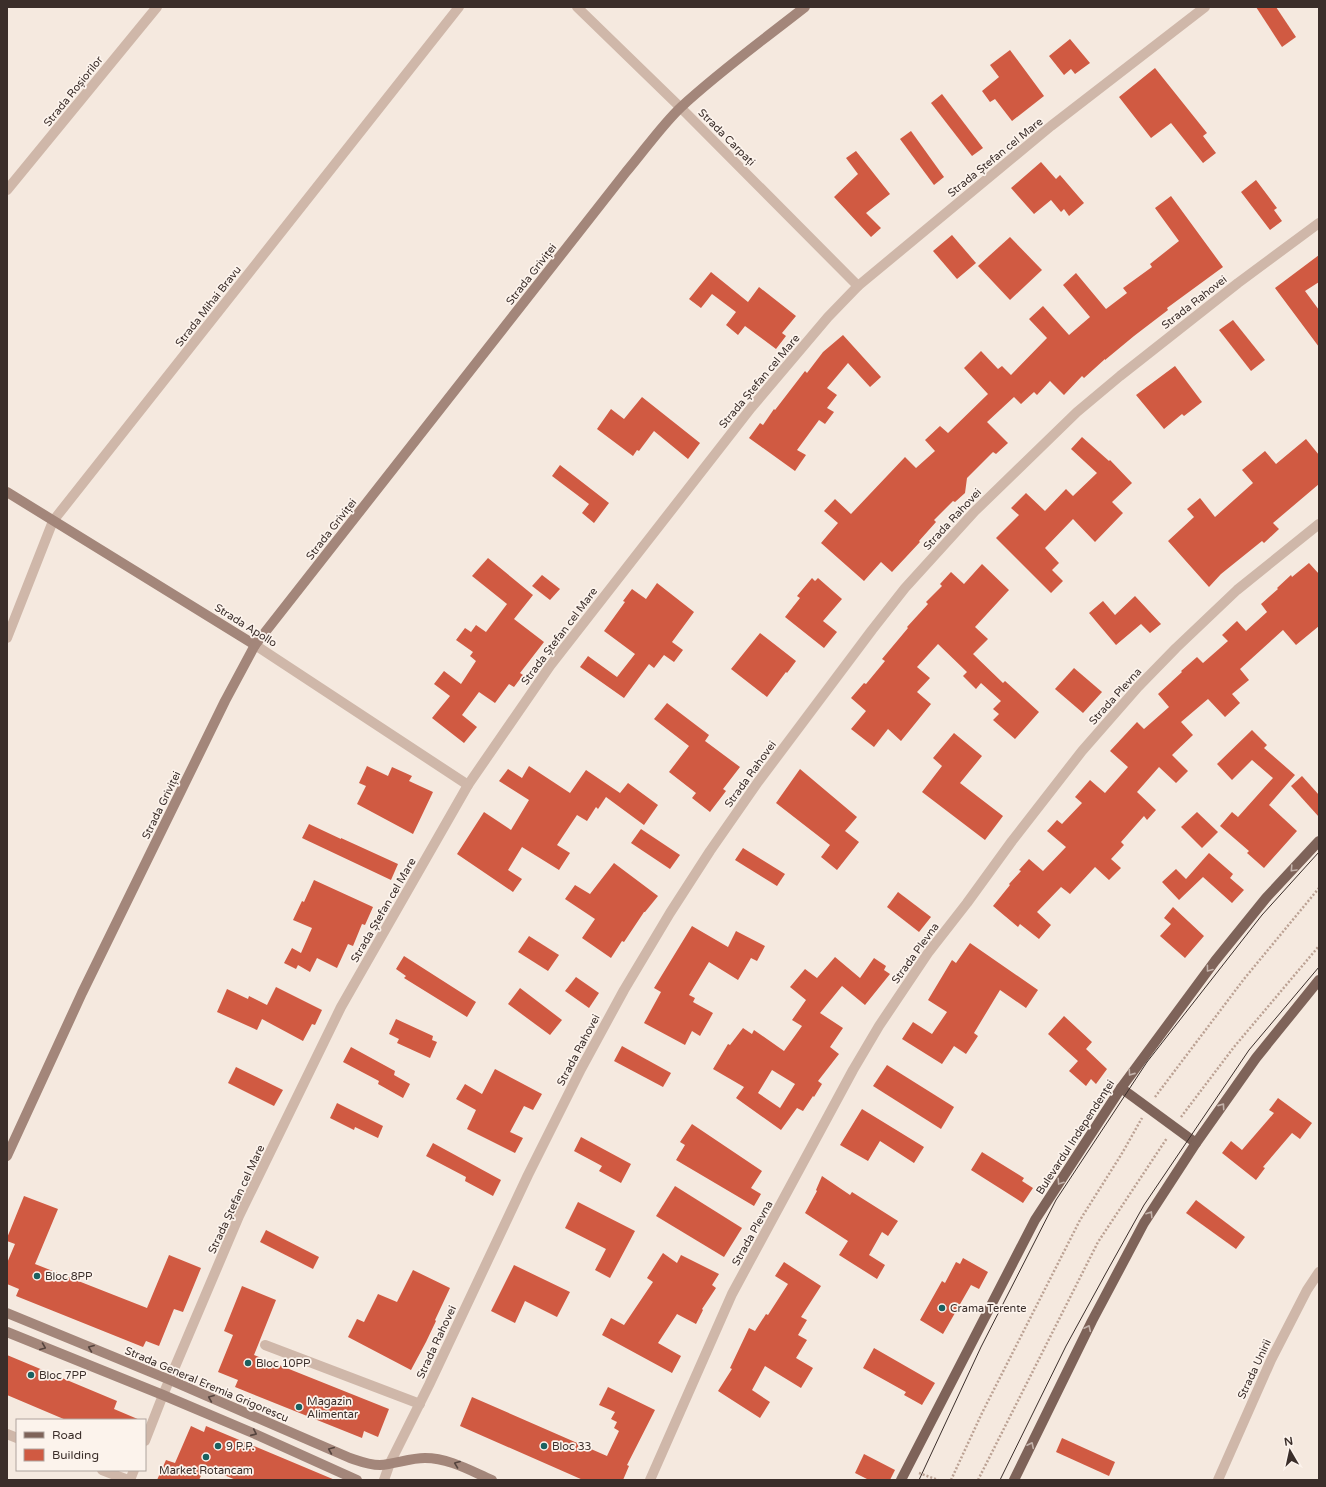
<svg xmlns="http://www.w3.org/2000/svg" width="1326" height="1487" font-family="'Varela Round',sans-serif">
<style>
.building{fill:#d05a42;fill-rule:evenodd}
.lines{fill:none;stroke-linecap:round;stroke-linejoin:round}
.path{stroke:#bba193;stroke-width:2.5;stroke-dasharray:2 2;stroke-linecap:butt}
.lane{stroke:#cfb7a9;stroke-width:10}
.street{stroke:#cfb7a9;stroke-width:10}
.secondary{stroke:#a3867a;stroke-width:10}
.primary{stroke:#7e6359;stroke-width:10}
.tram{stroke:#3b2e2a;stroke-width:1}
.oneway{stroke:#c3b2aa}
.oneway2{stroke:#55443e}
.poi-dot{fill:#1b6160;stroke:#fcf3ec;stroke-width:1.5}
.labels{text-anchor:middle;stroke-width:3.5;stroke-linejoin:round;paint-order:stroke}
.street-label{font-size:11px;fill:#3b2e2a;stroke:#fcf3ec}
.poi-label{font-size:11px;fill:#3b2e2a;stroke:#fcf3ec;text-anchor:start}
</style>
<rect width="100%" height="100%" fill="#f5e9df"/>
<g class="building">
<path d="M 1256,7 L 1276,7 L 1296,37 L 1282,47 Z"/>
<path d="M 1070,39 L 1090,63 L 1075,74 L 1071,69 L 1064,75 L 1049,56 Z"/>
<path d="M 1010,50 L 1044,96 L 1012,121 L 995,99 L 990,102 L 982,91 L 999,77 L 990,65 Z"/>
<path d="M 1155,68 L 1207,133 L 1203,136 L 1216,153 L 1203,163 L 1171,123 L 1151,138 L 1119,97 Z"/>
<path d="M 942,94 L 983,148 L 972,156 L 931,103 Z"/>
<path d="M 911,131 L 944,177 L 934,185 L 900,139 Z"/>
<path d="M 856,151 L 890,194 L 866,213 L 881,228 L 871,237 L 834,197 L 858,174 L 846,158 Z"/>
<path d="M 1041,162 L 1056,179 L 1060,175 L 1084,203 L 1069,216 L 1064,209 L 1061,212 L 1051,200 L 1034,214 L 1011,188 Z"/>
<path d="M 1256,180 L 1277,208 L 1274,210 L 1282,221 L 1270,230 L 1241,192 Z"/>
<path d="M 1171,196 L 1223,267 L 1167,308 L 1168,310 L 1134,336 L 1105,360 L 1105,359 L 1084,378 L 1082,376 L 1064,395 L 1050,381 L 1037,395 L 1034,392 L 1021,404 L 1014,397 L 987,422 L 1008,443 L 996,454 L 993,452 L 967,478 L 965,493 L 955,502 L 953,501 L 934,520 L 936,522 L 919,541 L 920,542 L 892,572 L 881,562 L 864,581 L 821,543 L 838,523 L 824,511 L 835,499 L 851,514 L 905,457 L 916,468 L 935,451 L 925,440 L 940,426 L 948,433 L 988,394 L 964,368 L 981,351 L 998,369 L 1002,366 L 1011,375 L 1047,338 L 1029,319 L 1043,306 L 1069,335 L 1090,317 L 1063,285 L 1076,273 L 1106,309 L 1127,293 L 1123,288 L 1152,267 L 1150,264 L 1179,241 L 1155,208 Z"/>
<path d="M 952,235 L 976,263 L 957,279 L 933,251 Z"/>
<path d="M 1010,237 L 1042,270 L 1010,300 L 978,266 Z"/>
<path d="M 1319,255 L 1319,282 L 1305,291 L 1319,310 L 1319,347 L 1275,288 Z"/>
<path d="M 711,272 L 748,302 L 759,287 L 796,316 L 782,333 L 786,336 L 776,349 L 745,326 L 738,335 L 726,325 L 736,312 L 712,294 L 701,308 L 689,299 Z"/>
<path d="M 1233,320 L 1265,360 L 1251,371 L 1219,330 Z"/>
<path d="M 843,335 L 881,377 L 870,387 L 848,363 L 827,388 L 837,395 L 827,408 L 834,412 L 825,424 L 819,420 L 797,450 L 806,455 L 795,471 L 749,438 L 760,423 L 763,425 L 774,409 L 775,410 L 805,371 L 807,373 L 823,352 Z"/>
<path d="M 1175,366 L 1202,402 L 1184,416 L 1182,414 L 1164,429 L 1136,395 Z"/>
<path d="M 642,397 L 700,443 L 688,459 L 654,431 L 639,451 L 637,450 L 633,456 L 597,429 L 611,409 L 624,419 Z"/>
<path d="M 1082,437 L 1109,461 L 1110,460 L 1132,483 L 1112,502 L 1123,513 L 1095,542 L 1073,519 L 1045,548 L 1059,563 L 1052,570 L 1063,581 L 1051,593 L 996,538 L 1019,515 L 1011,508 L 1026,493 L 1045,511 L 1066,489 L 1073,496 L 1097,473 L 1071,449 Z"/>
<path d="M 1306,439 L 1319,455 L 1319,484 L 1273,523 L 1279,529 L 1264,543 L 1262,541 L 1221,574 L 1209,587 L 1168,541 L 1194,517 L 1187,509 L 1200,498 L 1215,517 L 1253,483 L 1242,470 L 1265,451 L 1276,464 Z"/>
<path d="M 560,465 L 609,503 L 594,523 L 582,513 L 589,504 L 552,476 Z"/>
<path d="M 488,558 L 533,595 L 514,619 L 544,642 L 520,673 L 523,675 L 514,687 L 509,684 L 495,703 L 479,692 L 462,715 L 477,727 L 464,743 L 432,718 L 450,696 L 434,684 L 444,671 L 461,684 L 476,661 L 470,656 L 473,652 L 456,640 L 465,628 L 471,632 L 476,625 L 486,632 L 507,604 L 472,576 Z"/>
<path d="M 1309,563 L 1319,574 L 1319,626 L 1296,645 L 1283,630 L 1240,669 L 1249,680 L 1232,694 L 1240,703 L 1225,717 L 1208,699 L 1181,722 L 1193,735 L 1172,755 L 1188,771 L 1176,783 L 1159,767 L 1137,792 L 1156,810 L 1147,820 L 1144,816 L 1121,842 L 1124,845 L 1111,859 L 1121,868 L 1109,880 L 1095,867 L 1070,894 L 1061,887 L 1037,912 L 1051,925 L 1039,939 L 1020,924 L 1018,927 L 993,906 L 1010,885 L 1009,884 L 1021,871 L 1019,870 L 1029,859 L 1043,871 L 1066,847 L 1047,831 L 1057,820 L 1062,824 L 1082,803 L 1075,797 L 1090,780 L 1105,793 L 1128,767 L 1110,751 L 1137,722 L 1144,729 L 1169,707 L 1158,694 L 1182,672 L 1181,671 L 1197,657 L 1203,663 L 1228,641 L 1222,635 L 1237,621 L 1246,631 L 1267,612 L 1261,604 L 1278,589 L 1277,588 L 1291,575 L 1292,577 Z"/>
<path d="M 982,564 L 1009,590 L 975,627 L 988,639 L 973,654 L 1003,683 L 1005,681 L 1039,712 L 1015,739 L 993,720 L 999,714 L 993,709 L 1001,701 L 981,683 L 976,689 L 963,676 L 967,672 L 938,644 L 917,667 L 930,678 L 917,692 L 931,704 L 901,741 L 888,729 L 874,747 L 851,729 L 866,711 L 851,698 L 864,683 L 866,684 L 885,661 L 882,659 L 908,628 L 907,627 L 928,604 L 926,602 L 942,586 L 940,584 L 951,572 L 964,584 Z"/>
<path d="M 542,575 L 560,589 L 550,600 L 532,586 Z"/>
<path d="M 812,578 L 815,581 L 818,578 L 842,599 L 823,621 L 837,632 L 824,648 L 785,617 L 800,598 L 797,596 Z"/>
<path d="M 657,583 L 694,612 L 672,642 L 683,650 L 674,662 L 664,655 L 654,668 L 649,664 L 624,698 L 580,667 L 588,656 L 617,677 L 635,654 L 604,631 L 625,602 L 623,601 L 632,589 L 646,599 Z"/>
<path d="M 1135,596 L 1161,624 L 1150,633 L 1141,624 L 1116,645 L 1089,613 L 1103,601 L 1115,615 Z"/>
<path d="M 760,633 L 796,661 L 787,673 L 786,672 L 767,697 L 731,669 Z"/>
<path d="M 1074,668 L 1102,692 L 1083,713 L 1055,689 Z"/>
<path d="M 667,703 L 709,735 L 705,741 L 740,767 L 723,789 L 726,791 L 710,812 L 692,798 L 696,793 L 669,772 L 689,746 L 654,719 Z"/>
<path d="M 1252,730 L 1267,745 L 1264,748 L 1295,775 L 1269,805 L 1297,831 L 1264,868 L 1247,853 L 1249,851 L 1220,826 L 1232,812 L 1238,817 L 1273,778 L 1252,760 L 1232,780 L 1217,764 Z"/>
<path d="M 954,733 L 982,756 L 960,783 L 1003,816 L 985,840 L 922,792 L 942,766 L 933,758 Z"/>
<path d="M 367,766 L 388,776 L 392,767 L 412,776 L 409,781 L 433,792 L 413,834 L 357,804 L 366,786 L 359,783 Z"/>
<path d="M 529,766 L 570,793 L 586,770 L 620,793 L 628,783 L 658,805 L 644,825 L 606,797 L 598,809 L 596,807 L 587,821 L 577,815 L 557,845 L 570,853 L 559,870 L 522,847 L 508,870 L 522,879 L 513,892 L 457,854 L 484,812 L 511,830 L 529,800 L 499,781 L 508,769 L 522,778 Z"/>
<path d="M 800,769 L 857,817 L 845,831 L 859,842 L 837,870 L 821,857 L 830,845 L 776,803 Z"/>
<path d="M 1302,776 L 1319,795 L 1319,817 L 1291,786 Z"/>
<path d="M 1197,812 L 1218,832 L 1202,848 L 1181,827 Z"/>
<path d="M 309,824 L 341,839 L 341,838 L 398,864 L 391,880 L 302,838 Z"/>
<path d="M 641,829 L 680,855 L 670,869 L 631,843 Z"/>
<path d="M 743,848 L 785,874 L 777,886 L 735,860 Z"/>
<path d="M 1209,853 L 1233,874 L 1230,878 L 1244,890 L 1232,903 L 1203,877 L 1179,900 L 1162,882 L 1176,869 L 1186,879 Z"/>
<path d="M 614,863 L 658,896 L 645,912 L 644,912 L 624,942 L 622,941 L 611,958 L 582,938 L 595,919 L 565,899 L 575,885 L 590,894 Z"/>
<path d="M 314,880 L 373,907 L 365,925 L 362,924 L 353,946 L 348,944 L 337,968 L 317,958 L 310,972 L 298,965 L 296,969 L 284,963 L 292,948 L 301,953 L 312,928 L 293,920 L 302,901 L 304,902 Z"/>
<path d="M 898,892 L 931,917 L 919,932 L 887,907 Z"/>
<path d="M 1173,907 L 1204,936 L 1185,958 L 1160,936 L 1171,924 L 1164,918 Z"/>
<path d="M 692,926 L 728,947 L 736,931 L 765,946 L 757,961 L 751,958 L 738,980 L 709,962 L 689,995 L 695,998 L 693,1002 L 713,1013 L 700,1036 L 692,1031 L 685,1045 L 644,1023 L 661,992 L 654,988 Z"/>
<path d="M 529,936 L 559,955 L 548,971 L 518,952 Z"/>
<path d="M 970,943 L 1038,990 L 1026,1008 L 1000,990 L 974,1033 L 978,1036 L 966,1054 L 954,1046 L 942,1064 L 902,1039 L 913,1022 L 932,1034 L 947,1012 L 928,1000 L 952,960 L 956,963 Z"/>
<path d="M 404,956 L 476,1002 L 467,1017 L 404,978 L 406,976 L 396,969 Z"/>
<path d="M 835,957 L 860,978 L 874,958 L 886,966 L 884,970 L 890,974 L 865,1005 L 842,986 L 820,1013 L 843,1028 L 830,1047 L 839,1054 L 818,1081 L 822,1084 L 814,1097 L 813,1096 L 803,1111 L 797,1108 L 781,1130 L 736,1098 L 744,1087 L 713,1069 L 728,1044 L 730,1045 L 743,1028 L 752,1034 L 754,1030 L 784,1051 L 802,1026 L 792,1020 L 806,1000 L 790,987 L 805,969 L 817,978 ZM 772,1070 L 795,1084 L 780,1108 L 758,1093 Z"/>
<path d="M 576,977 L 599,993 L 589,1008 L 565,991 Z"/>
<path d="M 276,987 L 322,1010 L 315,1025 L 312,1024 L 303,1041 L 262,1019 L 257,1030 L 217,1012 L 227,989 L 248,999 L 249,996 L 267,1005 Z"/>
<path d="M 520,988 L 562,1020 L 550,1035 L 508,1004 Z"/>
<path d="M 1064,1016 L 1092,1042 L 1086,1049 L 1107,1069 L 1096,1084 L 1091,1079 L 1086,1086 L 1069,1071 L 1078,1061 L 1048,1034 Z"/>
<path d="M 396,1019 L 433,1036 L 432,1040 L 437,1042 L 430,1058 L 397,1043 L 399,1039 L 389,1034 Z"/>
<path d="M 622,1046 L 671,1073 L 663,1087 L 614,1061 Z"/>
<path d="M 351,1047 L 395,1071 L 394,1075 L 410,1084 L 403,1098 L 378,1084 L 379,1081 L 343,1062 Z"/>
<path d="M 887,1065 L 954,1107 L 941,1129 L 873,1086 Z"/>
<path d="M 236,1067 L 283,1090 L 274,1106 L 228,1083 Z"/>
<path d="M 495,1069 L 542,1094 L 533,1110 L 524,1106 L 510,1132 L 523,1138 L 515,1153 L 467,1129 L 476,1110 L 456,1099 L 465,1084 L 482,1094 Z"/>
<path d="M 1278,1098 L 1312,1123 L 1300,1139 L 1292,1133 L 1263,1167 L 1265,1168 L 1256,1180 L 1222,1153 L 1231,1141 L 1242,1150 L 1274,1113 L 1269,1110 Z"/>
<path d="M 337,1103 L 383,1126 L 378,1138 L 355,1127 L 354,1130 L 330,1118 Z"/>
<path d="M 862,1109 L 924,1147 L 914,1163 L 880,1141 L 868,1161 L 840,1145 Z"/>
<path d="M 692,1124 L 762,1171 L 751,1188 L 761,1194 L 754,1206 L 676,1160 L 685,1145 L 680,1142 Z"/>
<path d="M 581,1137 L 631,1164 L 621,1183 L 599,1171 L 602,1166 L 574,1151 Z"/>
<path d="M 433,1143 L 501,1180 L 493,1196 L 465,1181 L 466,1177 L 426,1156 Z"/>
<path d="M 982,1152 L 1024,1178 L 1022,1181 L 1033,1188 L 1023,1203 L 971,1170 Z"/>
<path d="M 822,1176 L 850,1195 L 852,1192 L 898,1221 L 888,1236 L 882,1232 L 869,1255 L 885,1265 L 877,1279 L 839,1255 L 848,1241 L 805,1213 L 817,1191 L 816,1190 Z"/>
<path d="M 675,1186 L 742,1228 L 724,1257 L 656,1216 Z"/>
<path d="M 24,1196 L 58,1209 L 35,1264 L 147,1308 L 169,1255 L 201,1268 L 183,1312 L 174,1309 L 159,1346 L 146,1341 L 143,1347 L 16,1296 L 19,1289 L 7,1284 L 7,1263 L 15,1244 L 7,1241 L 7,1238 Z"/>
<path d="M 1196,1200 L 1245,1237 L 1236,1249 L 1186,1213 Z"/>
<path d="M 578,1202 L 635,1231 L 610,1278 L 595,1270 L 606,1249 L 565,1228 Z"/>
<path d="M 266,1230 L 319,1257 L 313,1269 L 260,1242 Z"/>
<path d="M 663,1253 L 677,1263 L 681,1255 L 719,1274 L 712,1285 L 716,1288 L 702,1309 L 703,1310 L 696,1324 L 677,1314 L 658,1343 L 681,1356 L 672,1373 L 602,1335 L 611,1318 L 624,1325 L 653,1282 L 647,1278 Z"/>
<path d="M 963,1258 L 988,1272 L 979,1289 L 971,1285 L 943,1334 L 920,1320 L 942,1281 L 945,1283 L 956,1262 L 960,1264 Z"/>
<path d="M 784,1262 L 821,1286 L 801,1317 L 807,1320 L 798,1335 L 807,1340 L 796,1358 L 813,1368 L 801,1388 L 765,1366 L 752,1390 L 770,1402 L 760,1418 L 718,1391 L 732,1369 L 730,1368 L 749,1328 L 755,1331 L 766,1314 L 768,1315 L 788,1284 L 775,1276 Z"/>
<path d="M 514,1265 L 570,1292 L 557,1317 L 525,1301 L 515,1323 L 491,1311 Z"/>
<path d="M 413,1270 L 450,1288 L 435,1320 L 436,1321 L 426,1342 L 411,1370 L 348,1337 L 357,1319 L 364,1322 L 378,1294 L 397,1302 Z"/>
<path d="M 242,1286 L 276,1300 L 254,1355 L 389,1409 L 378,1437 L 364,1431 L 362,1438 L 235,1387 L 238,1380 L 218,1372 L 233,1335 L 224,1331 Z"/>
<path d="M 874,1348 L 935,1383 L 922,1405 L 904,1395 L 906,1392 L 863,1368 Z"/>
<path d="M 7,1355 L 117,1401 L 114,1409 L 140,1420 L 66,1420 L 7,1395 Z"/>
<path d="M 608,1387 L 655,1410 L 627,1465 L 629,1466 L 623,1480 L 583,1480 L 460,1426 L 472,1397 L 607,1456 L 619,1431 L 614,1428 L 617,1422 L 611,1419 L 615,1412 L 599,1405 Z"/>
<path d="M 191,1426 L 204,1432 L 206,1426 L 335,1480 L 236,1480 L 205,1467 L 199,1480 L 157,1480 L 166,1460 L 175,1463 Z"/>
<path d="M 1062,1438 L 1115,1462 L 1109,1476 L 1056,1452 Z"/>
<path d="M 864,1454 L 895,1470 L 890,1480 L 869,1480 L 855,1473 Z"/>
</g>
<g class="lines">
<g class="path">
<path d="M 1155,1097 L 1244,979 L 1319,888"/>
<path d="M 1181,1117 L 1234,1047 L 1319,946"/>
<path d="M 919,1473 L 938,1480"/>
<path d="M 951,1480 L 982,1413 L 1080,1220 L 1121,1155 L 1142,1118"/>
<path d="M 978,1480 L 1098,1242 L 1167,1138"/>
</g>
<g class="lane">
<path d="M 265,1345 L 420,1404"/>
<path d="M 7,1434 L 17,1438"/>
<path d="M 102,1470 L 128,1480"/>
</g>
<g class="street">
<path d="M 577,7 L 681,108 L 858,286"/>
<path d="M 7,190 L 157,7"/>
<path d="M 7,638 L 53,521 L 459,7"/>
<path d="M 255,645 L 468,785"/>
<path d="M 145,1441 L 163,1395 L 239,1216 L 341,1007 L 468,785 L 550,666 L 751,408 L 828,317 L 858,286 L 1051,126 L 1205,7"/>
<path d="M 130,1480 L 134,1470"/>
<path d="M 384,1480 L 390,1463 L 429,1385 L 528,1175 L 581,1069 L 624,990 L 670,913 L 710,851 L 758,782 L 872,630 L 905,588 L 975,511 L 1077,412 L 1120,376 L 1238,283 L 1319,223"/>
<path d="M 650,1480 L 732,1294 L 853,1070 L 879,1026 L 928,953 L 967,903 L 1012,841 L 1082,751 L 1138,687 L 1176,648 L 1237,590 L 1319,524"/>
<path d="M 1218,1480 L 1271,1360 L 1307,1290 L 1319,1272"/>
</g>
<g class="secondary">
<path d="M 7,492 L 255,645"/>
<path d="M 7,1156 L 82,993 L 225,701 L 255,645 L 626,172 C 644,151 661,126 681,107 C 720,71 763,40 805,7"/>
<path d="M 7,1313 L 170,1380 L 350,1458 C 359,1461 369,1465 380,1465 C 395,1464 410,1458 425,1458 C 449,1458 471,1471 492,1480"/>
<path d="M 7,1332 L 163,1395 L 255,1434 L 357,1480"/>
</g>
<g class="primary">
<path d="M 1121,1088 L 1196,1143"/>
<path d="M 901,1480 L 1035,1220 L 1121,1088 L 1215,961 L 1266,898 L 1319,841"/>
<path d="M 1014,1480 L 1092,1321 L 1144,1223 L 1196,1143 L 1256,1058 L 1319,980"/>
</g>
<g class="tram">
<path d="M 919,1480 L 981,1347 L 1056,1200 L 1147,1062 L 1262,915 L 1319,852"/>
<path d="M 1000,1480 L 1066,1346 L 1106,1273 L 1144,1205 L 1249,1050 L 1319,967"/>
</g>
</g>
<defs><path id="oneway-chevron" d="M-2-3.5L2.5 0L-2 3.5" fill="none" stroke-width="1.6" stroke-linecap="round" stroke-linejoin="round"/></defs>
<g class="oneway">
<use href="#oneway-chevron" transform="translate(1293 869) rotate(133)"/>
<use href="#oneway-chevron" transform="translate(1209 969) rotate(127)"/>
<use href="#oneway-chevron" transform="translate(1131 1073) rotate(125)"/>
<use href="#oneway-chevron" transform="translate(1222 1106) rotate(-55)"/>
<use href="#oneway-chevron" transform="translate(1060 1182) rotate(123)"/>
<use href="#oneway-chevron" transform="translate(1150 1214) rotate(-57)"/>
<use href="#oneway-chevron" transform="translate(1088 1328) rotate(-64)"/>
<use href="#oneway-chevron" transform="translate(1031 1445) rotate(-64)"/>
</g>
<g class="oneway2">
<use href="#oneway-chevron" transform="translate(43 1347) rotate(22)"/>
<use href="#oneway-chevron" transform="translate(91 1348) rotate(-158)"/>
<use href="#oneway-chevron" transform="translate(211 1398) rotate(-157)"/>
<use href="#oneway-chevron" transform="translate(254 1433) rotate(24)"/>
<use href="#oneway-chevron" transform="translate(331 1450) rotate(-157)"/>
<use href="#oneway-chevron" transform="translate(457 1464) rotate(-159)"/>
</g>
<g class="poi-dot">
<circle cx="37" cy="1276" r="4"/>
<circle cx="942" cy="1308" r="4"/>
<circle cx="248" cy="1363" r="4"/>
<circle cx="31" cy="1375" r="4"/>
<circle cx="299" cy="1407" r="4"/>
<circle cx="218" cy="1446" r="4"/>
<circle cx="544" cy="1446" r="4"/>
<circle cx="206" cy="1457" r="4"/>
</g>
<g class="labels">
<g class="street-label">
<text transform="translate(73 91) rotate(-51)" y="4">Strada Roșiorilor</text>
<text transform="translate(727 137) rotate(45)" y="4">Strada Carpați</text>
<text transform="translate(995 157) rotate(-39)" y="4">Strada Ștefan cel Mare</text>
<text transform="translate(531 274) rotate(-52)" y="4">Strada Griviței</text>
<text transform="translate(1194 302) rotate(-38)" y="4">Strada Rahovei</text>
<text transform="translate(208 306) rotate(-52)" y="4">Strada Mihai Bravu</text>
<text transform="translate(759 381) rotate(-50)" y="4">Strada Ștefan cel Mare</text>
<text transform="translate(952 519) rotate(-47)" y="4">Strada Rahovei</text>
<text transform="translate(331 529) rotate(-52)" y="4">Strada Griviței</text>
<text transform="translate(246 625) rotate(32)" y="4">Strada Apollo</text>
<text transform="translate(559 636) rotate(-53)" y="4">Strada Ștefan cel Mare</text>
<text transform="translate(1115 696) rotate(-48)" y="4">Strada Plevna</text>
<text transform="translate(750 774) rotate(-54)" y="4">Strada Rahovei</text>
<text transform="translate(161 805) rotate(-64)" y="4">Strada Griviței</text>
<text transform="translate(383 910) rotate(-60)" y="4">Strada Ștefan cel Mare</text>
<text transform="translate(915 953) rotate(-54)" y="4">Strada Plevna</text>
<text transform="translate(578 1050) rotate(-62)" y="4">Strada Rahovei</text>
<text transform="translate(1075 1137) rotate(-57)" y="4">Bulevardul Independenței</text>
<text transform="translate(236 1199) rotate(-65)" y="4">Strada Ștefan cel Mare</text>
<text transform="translate(752 1233) rotate(-61)" y="4">Strada Plevna</text>
<text transform="translate(436 1342) rotate(-65)" y="4">Strada Rahovei</text>
<text transform="translate(1254 1369) rotate(-65)" y="4">Strada Unirii</text>
<text transform="translate(207 1384) rotate(23)" y="4">Strada General Eremia Grigorescu</text>
</g>
<g class="poi-label">
<text x="45" y="1280">Bloc 8PP</text>
<text x="950" y="1312">Crama Terente</text>
<text x="256" y="1367">Bloc 10PP</text>
<text x="39" y="1379">Bloc 7PP</text>
<text x="307" y="1405">Magazin<tspan x="307" dy="13">Alimentar</tspan></text>
<text x="226" y="1450">9 P.P.</text>
<text x="552" y="1450">Bloc 33</text>
<text x="206" y="1474" text-anchor="middle">Market Rotancam</text>
</g>
</g>
<rect width="1326" height="1487" fill="none" stroke="#3b2e2a" stroke-width="16"/>
<rect x="16" y="1419" width="130" height="52" fill="#fcf3ec" stroke="#afa49e"/>
<rect x="24" y="1432" width="20" height="6" fill="#7e6359" stroke="#afa49e"/>
<text x="52" y="1439" font-size="12" fill="#3b2e2a">Road</text>
<rect x="24" y="1449" width="20" height="12" fill="#d05a42" stroke="#afa49e"/>
<text x="52" y="1459" font-size="12" fill="#3b2e2a">Building</text>
<g transform="translate(1290 1451) rotate(351)" stroke="#fcf3ec" stroke-width="3" paint-order="stroke">
<path d="M0-3L7 15L0 10L-7 15Z" fill="#3b2e2a"/>
<text y="-6" font-size="11" font-weight="bold" text-anchor="middle" fill="#3b2e2a">N</text>
</g>
</svg>
